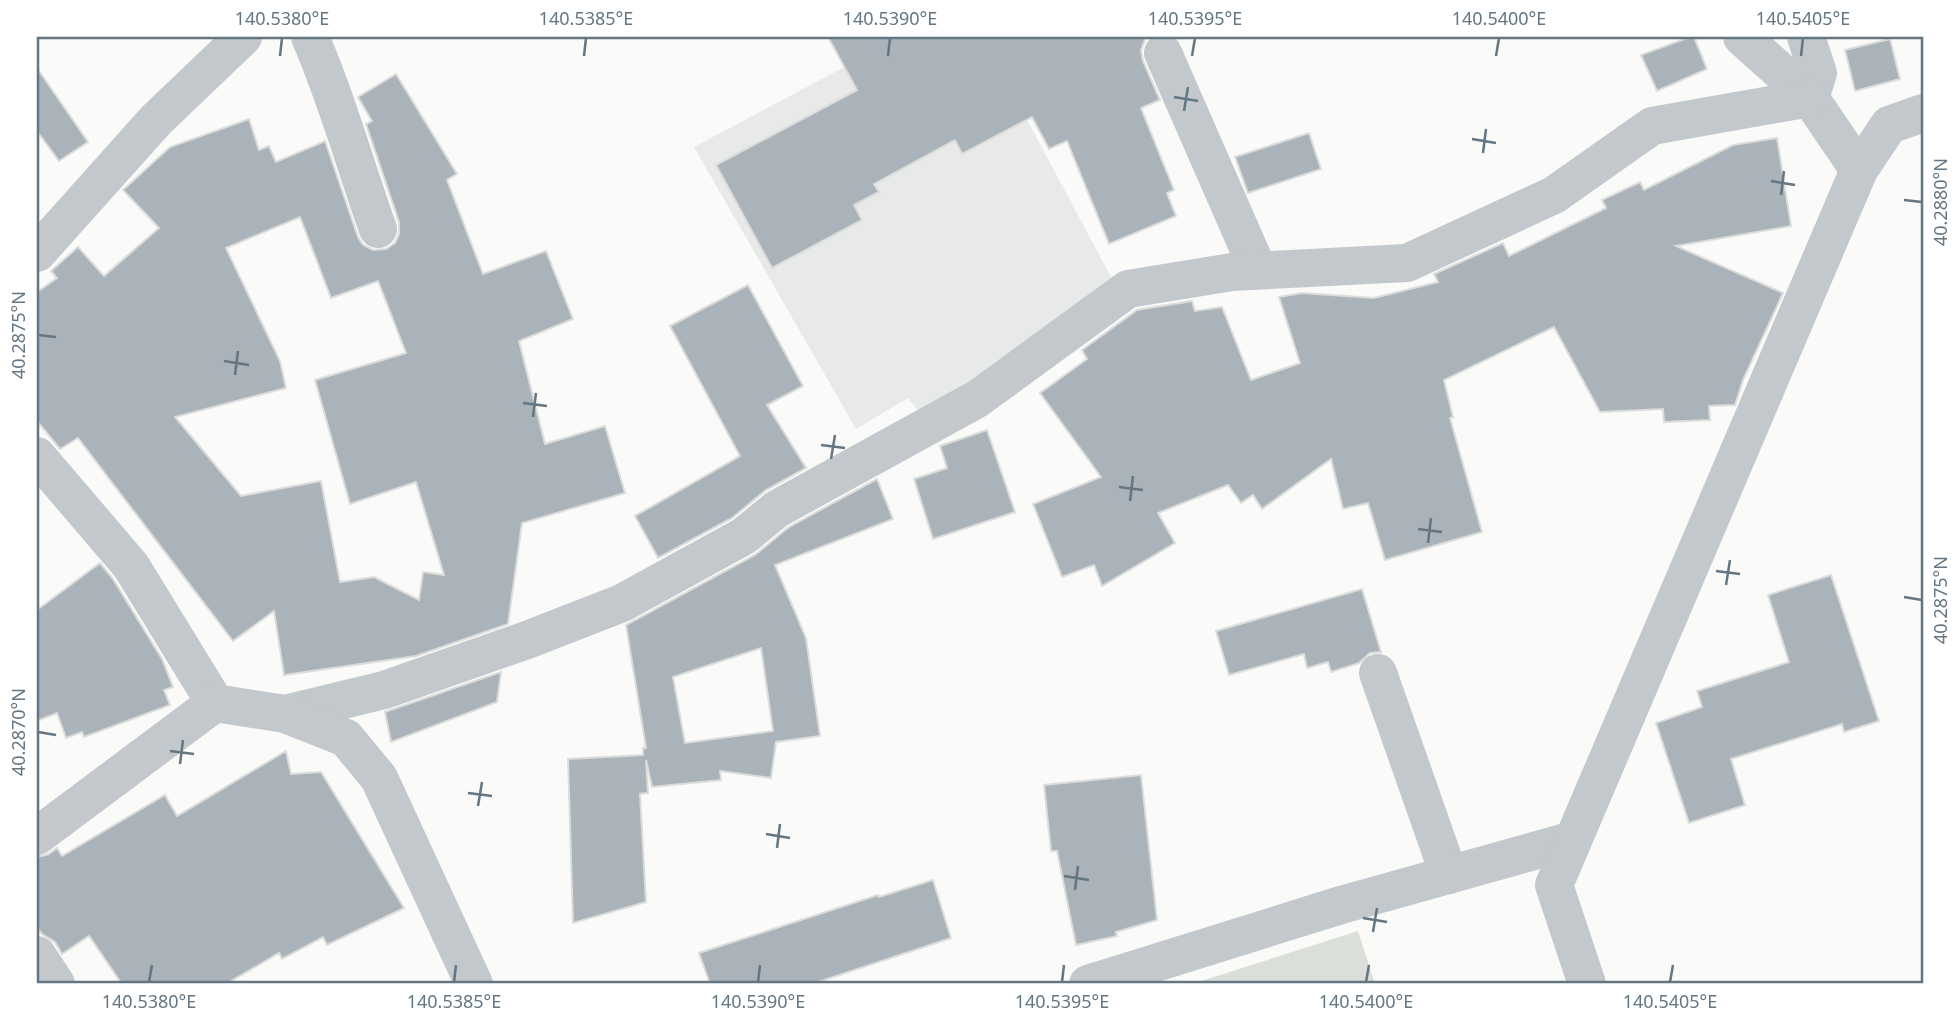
<svg xmlns="http://www.w3.org/2000/svg" width="1960" height="1021" font-family="'Noto Sans',sans-serif">
<style>
.built{fill:#e8e9e9}
.green{fill:#dadfd7}
.building{fill:#aab3b9;stroke:#dcdcda;stroke-width:2;fill-rule:evenodd}
.lines{fill:none;stroke-linecap:round;stroke-linejoin:round}
.street{stroke:#c3c8cc;stroke-width:38}
.ticks{fill:none;stroke:#657683;stroke-width:2.5}
.neatline{fill:none;stroke:#657683;stroke-width:2.5}
.ticks-label{font-size:18px;text-anchor:middle;fill:#657683}
</style>
<rect width="100%" height="100%" fill="#fafaf8"/>
<path class="built" d="M 901,37 L 983,37 L 1112,279 L 921,415 L 908,398 L 856,429 L 694,147 Z"/>
<path class="green" d="M 1358,931 L 1375,984 L 1192,984 Z"/>
<g class="building">
<path d="M 828,37 L 1146,37 L 1141,50 L 1143,61 L 1160,100 L 1141,108 L 1174,190 L 1167,193 L 1176,216 L 1109,244 L 1067,141 L 1049,149 L 1032,117 L 962,154 L 955,140 L 874,184 L 879,192 L 854,205 L 862,220 L 772,268 L 716,165 L 857,90 Z"/>
<path d="M 1690,37 L 1694,37 L 1707,69 L 1657,91 L 1641,55 Z"/>
<path d="M 1890,39 L 1900,79 L 1855,91 L 1845,50 Z"/>
<path d="M 37,68 L 88,142 L 59,161 L 37,131 Z"/>
<path d="M 396,74 L 457,174 L 447,180 L 483,274 L 546,251 L 573,319 L 519,341 L 545,444 L 605,426 L 625,493 L 522,523 L 508,624 L 416,656 L 284,675 L 274,611 L 233,641 L 78,438 L 60,449 L 37,421 L 37,292 L 57,278 L 51,271 L 78,247 L 104,276 L 159,228 L 123,190 L 170,147 L 249,119 L 259,150 L 269,146 L 276,162 L 325,141 L 358,237 L 363,245 L 373,250 L 386,249 L 395,243 L 399,234 L 399,222 L 366,124 L 372,121 L 358,97 ZM 300,217 L 331,298 L 378,281 L 406,353 L 315,380 L 350,504 L 416,482 L 444,575 L 423,572 L 419,600 L 374,577 L 340,582 L 321,481 L 241,496 L 175,417 L 286,388 L 280,361 L 226,248 Z"/>
<path d="M 1309,133 L 1321,169 L 1248,193 L 1235,157 Z"/>
<path d="M 1777,138 L 1791,226 L 1676,246 L 1783,293 L 1743,380 L 1735,405 L 1709,406 L 1710,420 L 1664,422 L 1663,409 L 1600,412 L 1554,327 L 1444,380 L 1453,417 L 1450,418 L 1482,532 L 1385,560 L 1368,503 L 1343,509 L 1331,459 L 1262,509 L 1253,495 L 1241,503 L 1228,485 L 1158,513 L 1175,543 L 1102,586 L 1094,565 L 1062,577 L 1033,504 L 1101,477 L 1040,393 L 1087,359 L 1082,350 L 1137,310 L 1192,301 L 1195,311 L 1222,307 L 1251,380 L 1300,363 L 1279,297 L 1302,293 L 1374,298 L 1438,282 L 1434,274 L 1503,243 L 1509,256 L 1606,208 L 1602,200 L 1640,182 L 1644,190 L 1733,145 Z"/>
<path d="M 748,285 L 803,386 L 767,405 L 806,468 L 766,490 L 732,518 L 658,558 L 635,516 L 740,456 L 670,326 Z"/>
<path d="M 987,430 L 1015,512 L 933,539 L 914,479 L 947,468 L 940,446 Z"/>
<path d="M 877,479 L 893,519 L 775,565 L 806,638 L 820,736 L 776,742 L 771,778 L 720,771 L 721,780 L 652,787 L 646,760 L 648,793 L 640,794 L 646,902 L 573,923 L 568,759 L 643,755 L 643,748 L 646,748 L 626,625 L 755,555 L 789,527 ZM 761,648 L 773,731 L 685,743 L 673,677 Z"/>
<path d="M 100,563 L 113,579 L 162,659 L 173,687 L 164,690 L 170,705 L 84,737 L 82,732 L 66,738 L 57,713 L 37,721 L 37,610 Z"/>
<path d="M 1831,575 L 1879,721 L 1844,732 L 1842,724 L 1731,759 L 1745,805 L 1689,823 L 1656,723 L 1702,707 L 1697,691 L 1789,662 L 1768,595 Z"/>
<path d="M 1362,589 L 1381,652 L 1370,653 L 1359,663 L 1331,672 L 1328,662 L 1307,668 L 1304,654 L 1229,675 L 1216,631 Z"/>
<path d="M 501,672 L 497,702 L 391,742 L 385,712 Z"/>
<path d="M 286,751 L 291,774 L 321,772 L 404,908 L 327,945 L 323,937 L 282,959 L 279,953 L 226,984 L 122,984 L 89,936 L 62,954 L 55,942 L 42,934 L 37,927 L 37,857 L 49,854 L 57,848 L 62,856 L 165,795 L 177,816 Z"/>
<path d="M 1141,775 L 1157,920 L 1116,932 L 1117,936 L 1076,945 L 1057,851 L 1051,851 L 1044,785 Z"/>
<path d="M 933,880 L 951,938 L 812,984 L 710,984 L 699,953 L 878,895 L 879,897 Z"/>
</g>
<g class="lines">
<g class="street">
<path d="M 310,37 C 337,99 355,165 378,229"/>
<path d="M 1742,37 L 1810,98 L 1859,170"/>
<path d="M 1806,37 L 1818,73 L 1810,98"/>
<path d="M 1163,53 L 1258,270"/>
<path d="M 37,253 L 156,120 L 243,37"/>
<path d="M 37,456 L 131,566 L 215,703"/>
<path d="M 1378,673 L 1449,875"/>
<path d="M 285,714 L 384,690 L 527,640 L 622,603 L 744,536 L 777,509 L 977,399 L 1128,289 L 1232,272 L 1407,263 L 1554,195 L 1652,126 L 1810,98"/>
<path d="M 37,836 L 215,703 L 285,714 L 346,738 L 379,778 L 474,984"/>
<path d="M 37,955 L 56,984"/>
<path d="M 1088,984 L 1341,905 L 1573,840"/>
<path d="M 1587,984 L 1554,885 L 1859,170 L 1889,125 L 1923,113"/>
</g>
</g>
<path class="ticks" d="M 280,56 L 282,38M 584,56 L 586,38M 888,56 L 890,38M 1192,56 L 1195,38M 1496,56 L 1499,38M 1801,56 L 1803,38M 1174,97 L 1198,101M 1184,111 L 1188,87M 1472,139 L 1496,143M 1483,153 L 1486,129M 1771,181 L 1795,185M 1781,195 L 1784,171M 1904,200 L 1922,202M 38,335 L 56,337M 224,361 L 249,365M 235,375 L 238,351M 523,403 L 547,406M 533,417 L 536,393M 821,445 L 845,448M 831,459 L 835,435M 1119,487 L 1143,490M 1130,501 L 1133,476M 1418,529 L 1442,532M 1428,543 L 1431,518M 1716,571 L 1740,574M 1726,585 L 1730,560M 1904,597 L 1922,600M 38,732 L 56,735M 170,751 L 194,754M 180,764 L 183,740M 468,793 L 492,796M 478,806 L 482,782M 766,834 L 790,838M 777,848 L 780,824M 1064,876 L 1089,880M 1075,890 L 1078,866M 1363,918 L 1387,922M 1373,932 L 1377,908M 149,982 L 152,965M 454,982 L 456,965M 758,982 L 760,965M 1062,982 L 1064,965M 1366,982 L 1369,965M 1670,982 L 1673,965"/>
<rect width="1960" height="1021" fill="none" stroke="#ffffff" stroke-width="77"/>
<rect x="38" y="38" width="1884" height="944" class="neatline"/>
<g class="ticks-label">
<text x="282" y="25">140.5380°E</text>
<text x="586" y="25">140.5385°E</text>
<text x="890" y="25">140.5390°E</text>
<text x="1195" y="25">140.5395°E</text>
<text x="1499" y="25">140.5400°E</text>
<text x="1803" y="25">140.5405°E</text>
<text transform="translate(1941 202) rotate(-90)" y="6">40.2880°N</text>
<text transform="translate(19 335) rotate(-90)" y="6">40.2875°N</text>
<text transform="translate(1941 600) rotate(-90)" y="6">40.2875°N</text>
<text transform="translate(19 732) rotate(-90)" y="6">40.2870°N</text>
<text x="149" y="1008">140.5380°E</text>
<text x="454" y="1008">140.5385°E</text>
<text x="758" y="1008">140.5390°E</text>
<text x="1062" y="1008">140.5395°E</text>
<text x="1366" y="1008">140.5400°E</text>
<text x="1670" y="1008">140.5405°E</text>
</g>
</svg>
